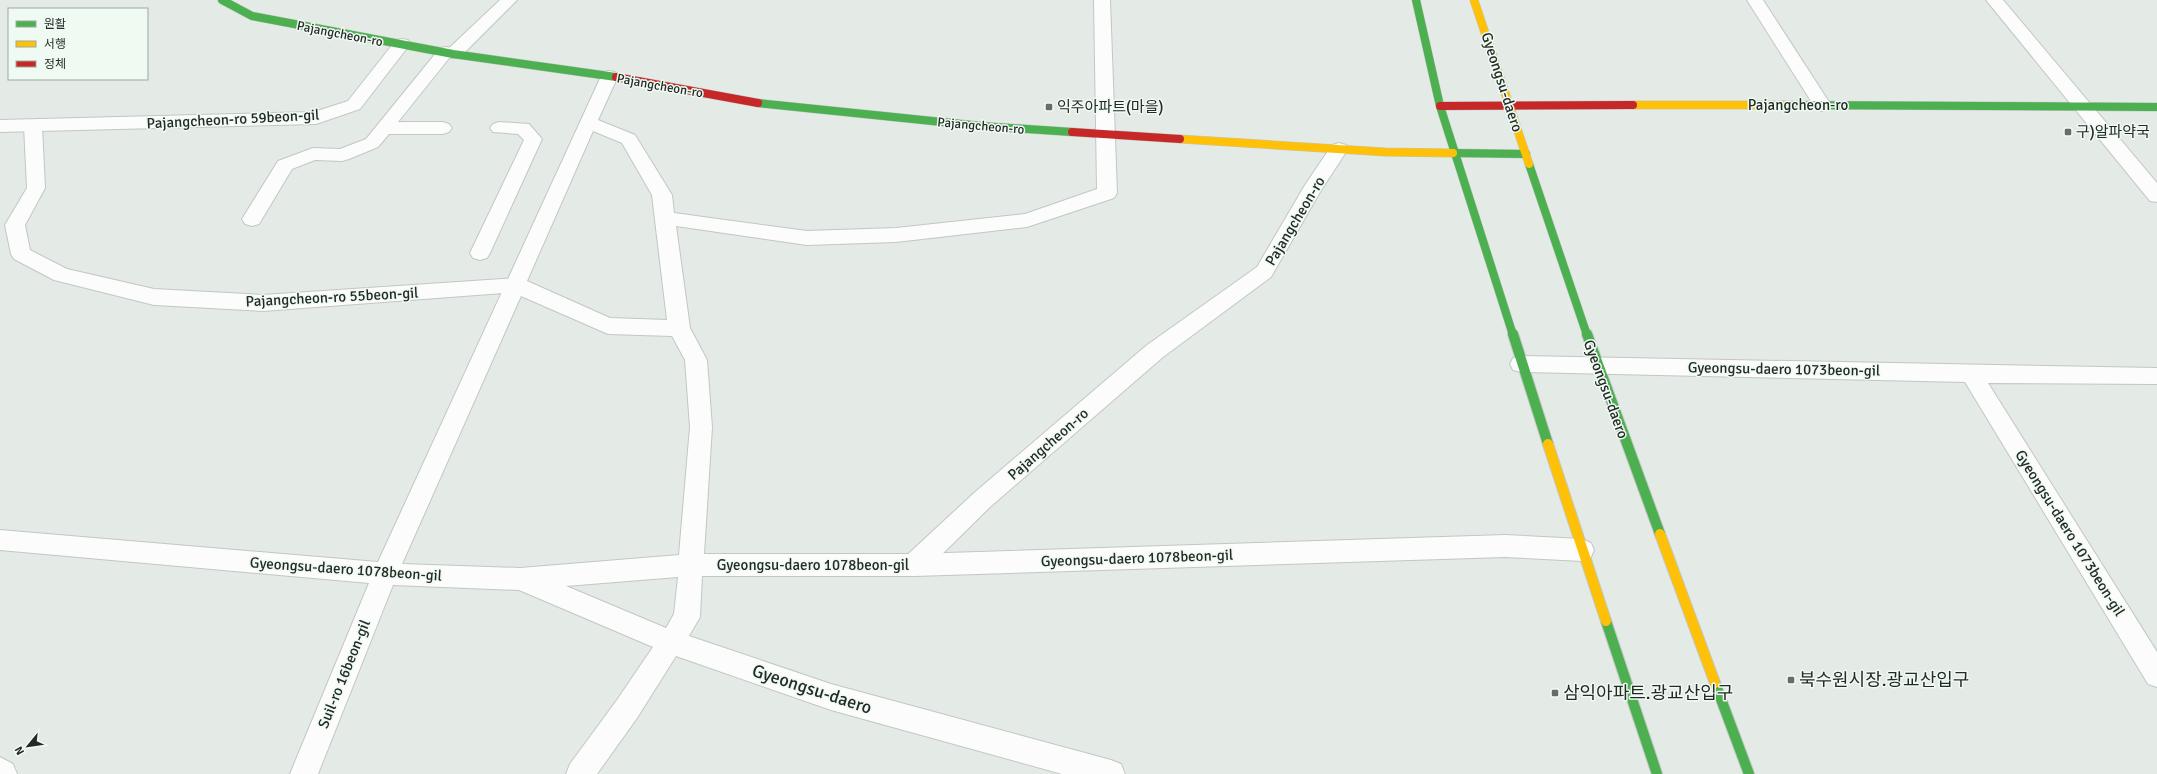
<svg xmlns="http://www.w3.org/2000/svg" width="2157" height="774" font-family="Signika,'Noto Sans KR',sans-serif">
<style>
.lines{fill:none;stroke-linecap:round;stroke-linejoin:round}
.lane-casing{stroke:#c2c7c3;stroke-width:2}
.street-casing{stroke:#c2c7c3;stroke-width:2}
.fast-far1-casing{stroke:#c2c7c3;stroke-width:9}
.fast-casing{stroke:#c2c7c3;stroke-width:12}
.slow-far1-casing{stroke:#c2c7c3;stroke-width:9}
.slow-casing{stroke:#c2c7c3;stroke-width:12}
.jam-casing{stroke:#c2c7c3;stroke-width:9}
.lane{fill:#fbfcfb;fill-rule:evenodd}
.street{fill:#fbfcfb;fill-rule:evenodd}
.fast-far1{stroke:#4caf50;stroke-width:8}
.fast{stroke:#4caf50;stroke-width:10}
.slow-far1{stroke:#ffc107;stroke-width:8}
.slow{stroke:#ffc107;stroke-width:10}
.jam{stroke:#c62828;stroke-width:8}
.poi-dot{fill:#686d6a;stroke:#eefaf2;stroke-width:1.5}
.labels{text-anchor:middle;stroke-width:3;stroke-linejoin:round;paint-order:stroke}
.far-street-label{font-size:13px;fill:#262a27;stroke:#eefaf2}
.street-label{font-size:15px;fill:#262a27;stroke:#eefaf2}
.poi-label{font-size:15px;fill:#262a27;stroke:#eefaf2;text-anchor:start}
.near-poi-label{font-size:18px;fill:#262a27;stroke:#eefaf2;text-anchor:start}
.near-street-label{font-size:18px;fill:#262a27;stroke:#eefaf2}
</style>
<rect width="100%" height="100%" fill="#e4eae5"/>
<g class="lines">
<g class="lane-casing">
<g id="lane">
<path d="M 446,47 L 452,48 L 454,52 L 398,122 L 443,122 L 449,124 L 452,128 L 449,132 L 443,134 L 389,134 L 378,147 L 349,159 L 342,161 L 315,160 L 292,169 L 259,224 L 252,226 L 245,224 L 242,219 L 278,161 L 313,148 L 340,149 L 366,139 L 440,48 Z"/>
<path d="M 33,120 L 39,122 L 42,126 L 45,188 L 25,225 L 30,250 L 67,269 L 154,289 L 263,295 L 516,278 L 523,280 L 526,285 L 523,290 L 516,292 L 263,311 L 154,305 L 54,280 L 14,259 L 11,254 L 5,225 L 27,188 L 24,126 L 27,122 Z"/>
<path d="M 499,122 L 529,124 L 542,139 L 490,253 L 487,258 L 480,260 L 473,258 L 470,253 L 524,140 L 518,134 L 493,132 L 490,128 L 493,124 Z"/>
<path d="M 1339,143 L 1346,145 L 1348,149 L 1320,192 L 1271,277 L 1163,357 L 990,507 L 923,573 L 914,576 L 905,573 L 902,565 L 905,557 L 974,493 L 1147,345 L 1257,267 L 1305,185 L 1332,145 Z"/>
</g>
</g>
<g class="street-casing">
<g id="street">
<path d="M 500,0 L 517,0 L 459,58 L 447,58 L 445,54 L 447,50 Z"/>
<path d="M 1094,0 L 1110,0 L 1117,193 L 1114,198 L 1027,227 L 896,242 L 807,245 L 676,226 L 690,328 L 707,360 L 712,427 L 704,554 L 914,554 L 1505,535 L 1582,539 L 1591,543 L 1594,550 L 1591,557 L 1582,561 L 1505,557 L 914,576 L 702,576 L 700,617 L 689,636 L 831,684 L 1111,760 L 1121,764 L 1125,774 L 1062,774 L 831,710 L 676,656 L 637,718 L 597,774 L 566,774 L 570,764 L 617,700 L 653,647 L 519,590 L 393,585 L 318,774 L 290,774 L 369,583 L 0,550 L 0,530 L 378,562 L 603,72 L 609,71 L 615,72 L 618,76 L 598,120 L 635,135 L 672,195 L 674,213 L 807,231 L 896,228 L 1025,214 L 1097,189 ZM 593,131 L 622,143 L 652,195 L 667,320 L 610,318 L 527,281 ZM 521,296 L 608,334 L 672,336 L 685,360 L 690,427 L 679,555 L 520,568 L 402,564 ZM 678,577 L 674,614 L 666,628 L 566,586 Z"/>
<path d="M 1747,0 L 1763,0 L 1831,105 L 1828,109 L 1822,111 L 1816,109 Z"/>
<path d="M 1986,0 L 2003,0 L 2157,183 L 2157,202 L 2150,201 Z"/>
<path d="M 402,39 L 408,40 L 410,44 L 360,109 L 316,124 L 0,132 L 0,120 L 314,112 L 348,101 L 396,40 Z"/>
<path d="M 1521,356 L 2157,368 L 2157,384 L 1988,383 L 2157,652 L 2157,687 L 2148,684 L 1965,382 L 1521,372 L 1513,370 L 1510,364 L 1513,358 Z"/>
<path d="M 0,757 L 13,764 L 17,774 L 0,774 Z"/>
</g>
</g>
<g class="fast-far1-casing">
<g id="fast-far1">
<path d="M 222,0 L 252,16 L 453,54 L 616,77"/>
<path d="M 1416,0 L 1440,106 L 1513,335"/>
<path d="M 758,103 L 981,126 L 1072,132"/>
<path d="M 1785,105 L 2157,107"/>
<path d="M 1453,153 L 1526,154"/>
<path d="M 1529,164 L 1587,335"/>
</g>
</g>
<g class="fast-casing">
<g id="fast">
<path d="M 1513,334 L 1548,444"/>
<path d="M 1587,334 L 1660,534"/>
<path d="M 1606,621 L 1657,774"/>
<path d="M 1715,683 L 1749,774"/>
</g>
</g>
<g class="slow-far1-casing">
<g id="slow-far1">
<path d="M 1474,0 L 1529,164"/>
<path d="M 1633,105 L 1785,105"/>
<path d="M 1180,139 L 1385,152 L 1453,153"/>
</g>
</g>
<g class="slow-casing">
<g id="slow">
<path d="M 1548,444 L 1606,621"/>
<path d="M 1660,534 L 1715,683"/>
</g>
</g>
<g class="jam-casing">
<g id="jam">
<path d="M 616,77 L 758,103"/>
<path d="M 1440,106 L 1633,105"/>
<path d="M 1072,132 L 1180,139"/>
</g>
</g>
<use href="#lane" class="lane"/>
<use href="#street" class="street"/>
<use href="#fast-far1" class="fast-far1"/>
<use href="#fast" class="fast"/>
<use href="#slow-far1" class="slow-far1"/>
<use href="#slow" class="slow"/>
<use href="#jam" class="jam"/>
</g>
<g class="poi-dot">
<rect x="1045" y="103" width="8" height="8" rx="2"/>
<rect x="2064" y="128" width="8" height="8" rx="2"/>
<rect x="1787" y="676" width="8" height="8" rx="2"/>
<rect x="1551" y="689" width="8" height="8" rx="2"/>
</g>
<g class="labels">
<g class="far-street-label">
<text transform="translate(340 33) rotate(11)" y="5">Pajangcheon-ro</text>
<text transform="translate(660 85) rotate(10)" y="5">Pajangcheon-ro</text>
<text transform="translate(981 125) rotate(5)" y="5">Pajangcheon-ro</text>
</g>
<g class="street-label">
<text transform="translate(1502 82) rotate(72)" y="5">Gyeongsu-daero</text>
<text x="1798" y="110">Pajangcheon-ro</text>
<text transform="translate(233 119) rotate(-3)" y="5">Pajangcheon-ro 59beon-gil</text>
<text transform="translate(1295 221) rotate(-59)" y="5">Pajangcheon-ro</text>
<text transform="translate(332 297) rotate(-3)" y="5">Pajangcheon-ro 55beon-gil</text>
<text transform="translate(1784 369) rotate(1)" y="5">Gyeongsu-daero 1073beon-gil</text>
<text transform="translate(1606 389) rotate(70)" y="5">Gyeongsu-daero</text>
<text transform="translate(1048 444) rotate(-41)" y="5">Pajangcheon-ro</text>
<text transform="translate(2070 533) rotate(58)" y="5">Gyeongsu-daero 1073beon-gil</text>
<text transform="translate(1137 558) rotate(-2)" y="5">Gyeongsu-daero 1078beon-gil</text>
<text x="813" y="570">Gyeongsu-daero 1078beon-gil</text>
<text transform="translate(346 569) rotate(4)" y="5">Gyeongsu-daero 1078beon-gil</text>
<text transform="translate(344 674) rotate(-68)" y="5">Suil-ro 16beon-gil</text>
</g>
<g class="poi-label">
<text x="1057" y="112">익주아파트(마을)</text>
<text x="2076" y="137">구)알파약국</text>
</g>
<g class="near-poi-label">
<text x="1799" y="686">북수원시장.광교산입구</text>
<text x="1563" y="699">삼익아파트.광교산입구</text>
</g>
<g class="near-street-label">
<text transform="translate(812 689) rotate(18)" y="6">Gyeongsu-daero</text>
</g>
</g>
<rect x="8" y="8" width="140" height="72" fill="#eefaf2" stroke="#9ea7a1"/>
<rect x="16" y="21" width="20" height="6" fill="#4caf50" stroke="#9ea7a1"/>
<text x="44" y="28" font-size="12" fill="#262a27">원활</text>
<rect x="16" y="41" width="20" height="6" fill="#ffc107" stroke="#9ea7a1"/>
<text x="44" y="48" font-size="12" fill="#262a27">서행</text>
<rect x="16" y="61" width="20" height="6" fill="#c62828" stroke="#9ea7a1"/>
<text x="44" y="68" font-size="12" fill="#262a27">정체</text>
<g transform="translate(28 746) rotate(241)" stroke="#eefaf2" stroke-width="3" paint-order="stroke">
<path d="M0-3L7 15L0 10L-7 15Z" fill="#262a27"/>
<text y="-6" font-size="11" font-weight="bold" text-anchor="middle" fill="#262a27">N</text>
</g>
</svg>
